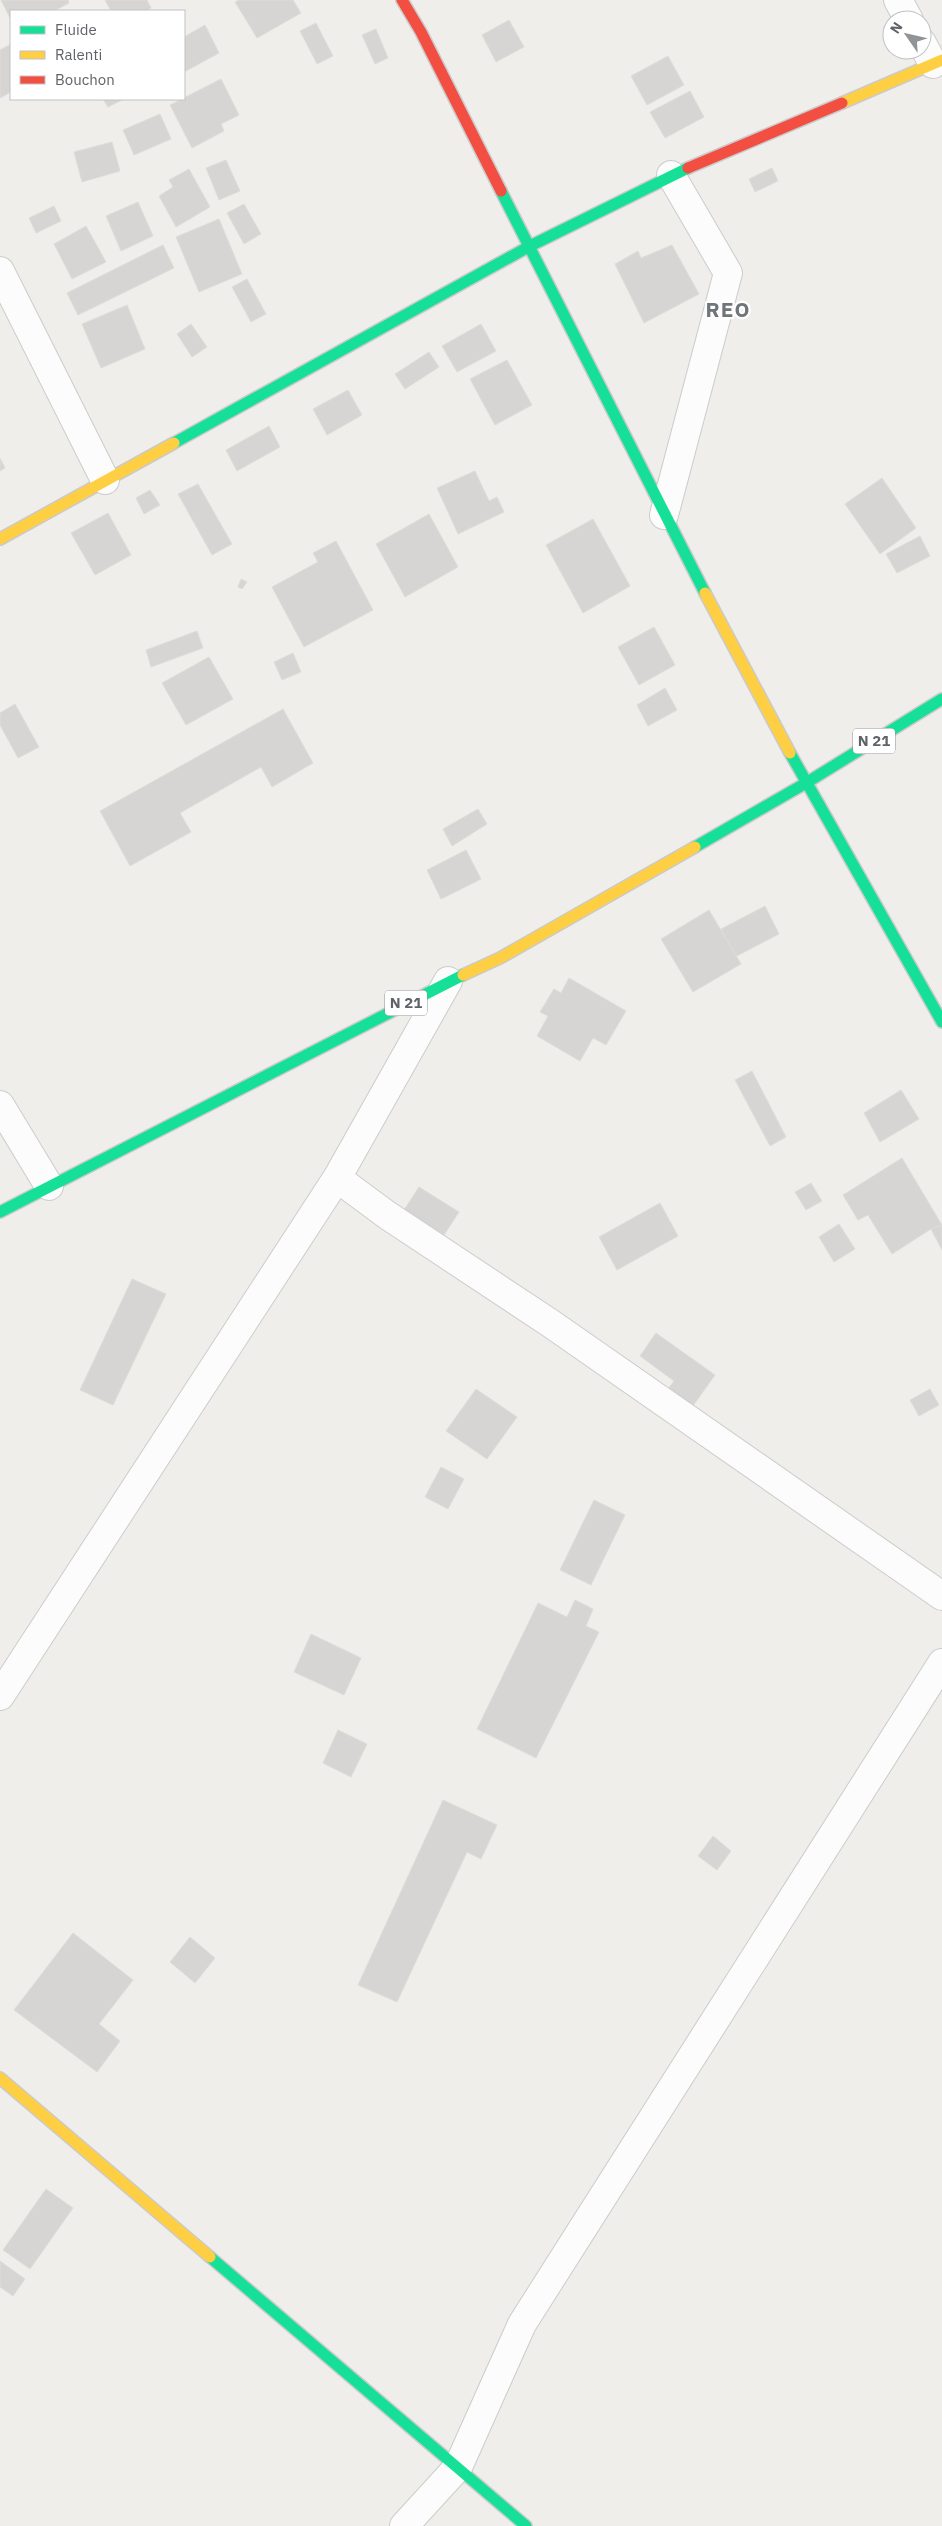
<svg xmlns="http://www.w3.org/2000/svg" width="942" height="2526" font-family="'IBM Plex Sans',sans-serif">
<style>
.building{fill:#d6d5d3;stroke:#deddd9}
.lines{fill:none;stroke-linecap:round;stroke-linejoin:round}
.street-casing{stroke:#cbcccc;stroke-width:30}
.fast-casing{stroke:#cacacb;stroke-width:14}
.slow-casing{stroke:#cacacb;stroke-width:14}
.jam-casing{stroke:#cacacb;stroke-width:14}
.street{stroke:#fdfcfc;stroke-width:28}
.fast{stroke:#16e098;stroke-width:11}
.slow{stroke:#ffcf43;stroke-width:11}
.jam{stroke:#f24e42;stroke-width:11}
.labels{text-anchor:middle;stroke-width:4.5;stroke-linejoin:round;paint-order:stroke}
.shield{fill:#fff;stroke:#8f9295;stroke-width:1}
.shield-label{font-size:15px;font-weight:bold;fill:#5f6368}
.district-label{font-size:21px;font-weight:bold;letter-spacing:1px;fill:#70757a;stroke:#fff}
</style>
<rect width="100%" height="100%" fill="#efeeea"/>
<g class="building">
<path d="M 1,0 L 68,0 L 69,3 L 54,11 L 11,11 L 11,20 Z"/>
<path d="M 105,0 L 147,0 L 151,8 L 146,11 L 111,11 Z"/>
<path d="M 239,0 L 293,0 L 301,13 L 257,38 L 235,2 Z"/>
<path d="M 509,20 L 524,47 L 496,62 L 482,35 Z"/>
<path d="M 316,23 L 333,56 L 317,64 L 300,31 Z"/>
<path d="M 205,25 L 219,53 L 184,72 L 184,37 Z"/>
<path d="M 376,29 L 388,58 L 375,64 L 362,35 Z"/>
<path d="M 11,44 L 11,92 L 0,98 L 0,50 Z"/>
<path d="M 668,56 L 684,85 L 647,105 L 631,76 Z"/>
<path d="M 221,79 L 239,115 L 221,124 L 224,131 L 192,148 L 170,105 Z"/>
<path d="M 690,91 L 704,117 L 665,138 L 650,112 Z"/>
<path d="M 103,99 L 124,99 L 108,107 Z"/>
<path d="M 160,114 L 171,139 L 134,155 L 123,130 Z"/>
<path d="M 112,142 L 120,171 L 82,182 L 74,152 Z"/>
<path d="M 226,160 L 240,191 L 219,200 L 206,168 Z"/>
<path d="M 772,168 L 778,181 L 755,192 L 749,179 Z"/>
<path d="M 189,169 L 210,207 L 176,227 L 159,196 L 173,187 L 169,180 Z"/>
<path d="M 138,202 L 153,236 L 121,251 L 106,216 Z"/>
<path d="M 244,204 L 261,234 L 244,244 L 227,213 Z"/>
<path d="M 54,206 L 61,221 L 36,233 L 29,218 Z"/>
<path d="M 219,219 L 242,274 L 199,292 L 176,237 Z"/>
<path d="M 86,226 L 106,262 L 72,279 L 54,244 Z"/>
<path d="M 163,245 L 174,268 L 78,315 L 67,293 Z"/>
<path d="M 672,245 L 699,294 L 644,323 L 615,264 L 638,251 L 641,258 Z"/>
<path d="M 247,279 L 266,314 L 251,322 L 232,287 Z"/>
<path d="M 127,305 L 145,349 L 101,368 L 82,324 Z"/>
<path d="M 191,324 L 207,347 L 192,357 L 177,334 Z"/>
<path d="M 481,324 L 496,351 L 457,372 L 442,346 Z"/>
<path d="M 429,352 L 439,367 L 405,389 L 395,374 Z"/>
<path d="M 507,360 L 532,405 L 495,425 L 470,379 Z"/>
<path d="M 348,390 L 362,415 L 327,435 L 313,409 Z"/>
<path d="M 269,426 L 280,447 L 237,471 L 226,450 Z"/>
<path d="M 0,458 L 5,468 L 0,471 Z"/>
<path d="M 475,471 L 489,501 L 497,497 L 504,512 L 458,534 L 437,488 Z"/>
<path d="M 882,478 L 916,528 L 880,554 L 845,504 Z"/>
<path d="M 198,484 L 232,544 L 212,555 L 178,494 Z"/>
<path d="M 150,490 L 160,505 L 144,514 L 136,498 Z"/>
<path d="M 108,513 L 131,555 L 95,575 L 71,533 Z"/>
<path d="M 429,514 L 458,567 L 405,597 L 376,544 Z"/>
<path d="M 593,519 L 630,586 L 583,613 L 546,545 Z"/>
<path d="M 920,536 L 930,556 L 897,573 L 886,554 Z"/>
<path d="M 336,541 L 373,610 L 304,647 L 272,587 L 318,562 L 313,553 Z"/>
<path d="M 241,579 L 247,582 L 242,589 L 238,587 Z"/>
<path d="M 654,627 L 675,665 L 639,685 L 618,647 Z"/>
<path d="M 197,631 L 203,648 L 151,667 L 146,650 Z"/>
<path d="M 293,653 L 301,672 L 282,680 L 274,662 Z"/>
<path d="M 209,657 L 233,699 L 186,725 L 162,683 Z"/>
<path d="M 665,688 L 677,710 L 648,726 L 637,705 Z"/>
<path d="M 15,704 L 39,747 L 18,758 L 0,725 L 0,713 Z"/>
<path d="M 283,709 L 313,763 L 272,787 L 261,767 L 180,813 L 191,832 L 130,866 L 100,811 Z"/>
<path d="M 478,809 L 487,824 L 452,846 L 443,829 Z"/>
<path d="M 466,850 L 481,879 L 441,899 L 427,870 Z"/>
<path d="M 765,906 L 779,934 L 735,957 L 721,929 Z"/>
<path d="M 709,910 L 741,964 L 693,992 L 661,939 Z"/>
<path d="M 569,978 L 626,1011 L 606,1045 L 593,1038 L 580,1061 L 537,1036 L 548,1016 L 540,1012 L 554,989 L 561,993 Z"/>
<path d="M 752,1071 L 786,1137 L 770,1146 L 735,1080 Z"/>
<path d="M 901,1090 L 919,1119 L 880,1142 L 864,1113 Z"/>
<path d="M 902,1158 L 942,1225 L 931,1229 L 892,1254 L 868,1215 L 858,1220 L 843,1195 Z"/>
<path d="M 811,1183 L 822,1201 L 806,1210 L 795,1192 Z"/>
<path d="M 419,1187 L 459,1212 L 444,1235 L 404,1210 Z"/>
<path d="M 660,1203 L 678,1236 L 617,1270 L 599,1237 Z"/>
<path d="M 839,1224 L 855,1249 L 834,1262 L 819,1237 Z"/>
<path d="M 942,1225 L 942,1250 L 931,1229 Z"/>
<path d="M 132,1279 L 166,1294 L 113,1405 L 80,1390 Z"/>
<path d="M 656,1333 L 715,1375 L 690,1410 L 665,1393 L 674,1381 L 640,1356 Z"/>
<path d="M 476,1389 L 517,1417 L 487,1459 L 446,1431 Z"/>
<path d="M 930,1389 L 939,1405 L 919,1416 L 910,1400 Z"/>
<path d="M 441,1467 L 464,1479 L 448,1509 L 425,1497 Z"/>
<path d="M 594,1500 L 625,1515 L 591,1585 L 560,1570 Z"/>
<path d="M 575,1600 L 593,1609 L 586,1626 L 599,1632 L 536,1758 L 477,1729 L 538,1603 L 567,1617 Z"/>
<path d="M 311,1634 L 361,1658 L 344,1695 L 294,1672 Z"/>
<path d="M 338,1730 L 367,1744 L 351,1777 L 323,1763 Z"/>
<path d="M 443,1800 L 497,1825 L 481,1859 L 467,1852 L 397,2002 L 358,1985 Z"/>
<path d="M 713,1836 L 731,1851 L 717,1870 L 698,1856 Z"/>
<path d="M 73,1933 L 133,1980 L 99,2024 L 120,2041 L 97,2072 L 14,2010 Z"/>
<path d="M 190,1937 L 215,1958 L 195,1983 L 170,1962 Z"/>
<path d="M 46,2189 L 73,2208 L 30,2269 L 3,2250 Z"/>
<path d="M 0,2261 L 25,2279 L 13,2296 L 0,2287 Z"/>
</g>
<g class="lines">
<g class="street-casing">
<g id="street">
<path d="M 898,0 L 909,20"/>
<path d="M 922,43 L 933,64"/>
<path d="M 0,271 L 105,480"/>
<path d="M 664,515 L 728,273 L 671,175"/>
<path d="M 0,1105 L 49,1186"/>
<path d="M 337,1178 L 387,1215 L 550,1323 L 942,1596"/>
<path d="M 0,1696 L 337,1178 L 448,981"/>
<path d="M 404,2526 L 458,2467 L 522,2324 L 942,1663"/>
</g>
</g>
<g class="fast-casing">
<g id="fast">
<path d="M 501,191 L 705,593"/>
<path d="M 174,443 L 530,246 L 688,168"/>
<path d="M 790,753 L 942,1022"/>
<path d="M 695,847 L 806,783 L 942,699"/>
<path d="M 0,1212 L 463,975"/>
<path d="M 210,2257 L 526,2526"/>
</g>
</g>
<g class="slow-casing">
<g id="slow">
<path d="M 842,103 L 942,60"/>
<path d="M 0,539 L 174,443"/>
<path d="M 705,593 L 790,753"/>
<path d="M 463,975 L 500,958 L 695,847"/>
<path d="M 0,2078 L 210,2257"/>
</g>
</g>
<g class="jam-casing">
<g id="jam">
<path d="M 402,0 L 421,32 L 501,191"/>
<path d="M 688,168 L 842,103"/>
</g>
</g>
<use href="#street" class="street"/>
<use href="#fast" class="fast"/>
<use href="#slow" class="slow"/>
<use href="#jam" class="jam"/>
</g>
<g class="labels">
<g class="shield">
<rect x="853" y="728.5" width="42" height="25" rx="4"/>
<rect x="385" y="990.5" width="42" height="25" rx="4"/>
</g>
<g class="shield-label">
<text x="874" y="746">N 21</text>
<text x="406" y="1008">N 21</text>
</g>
<g class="district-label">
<text x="728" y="317">REO</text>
</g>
</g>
<rect x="10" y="10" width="175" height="90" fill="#ffffff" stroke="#bfc1c3"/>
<rect x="20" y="26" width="25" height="8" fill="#16e098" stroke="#bfc1c3"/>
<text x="55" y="35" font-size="15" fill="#5f6368">Fluide</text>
<rect x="20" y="51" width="25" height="8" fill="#ffcf43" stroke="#bfc1c3"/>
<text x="55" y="60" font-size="15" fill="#5f6368">Ralenti</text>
<rect x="20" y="76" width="25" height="8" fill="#f24e42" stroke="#bfc1c3"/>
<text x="55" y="85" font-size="15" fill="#5f6368">Bouchon</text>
<g transform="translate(907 35) rotate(304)"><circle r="24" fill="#ffffff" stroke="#bfc1c3"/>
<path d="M0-4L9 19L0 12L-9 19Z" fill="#919496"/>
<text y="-8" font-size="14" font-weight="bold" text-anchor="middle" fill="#5f6368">N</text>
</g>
</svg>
